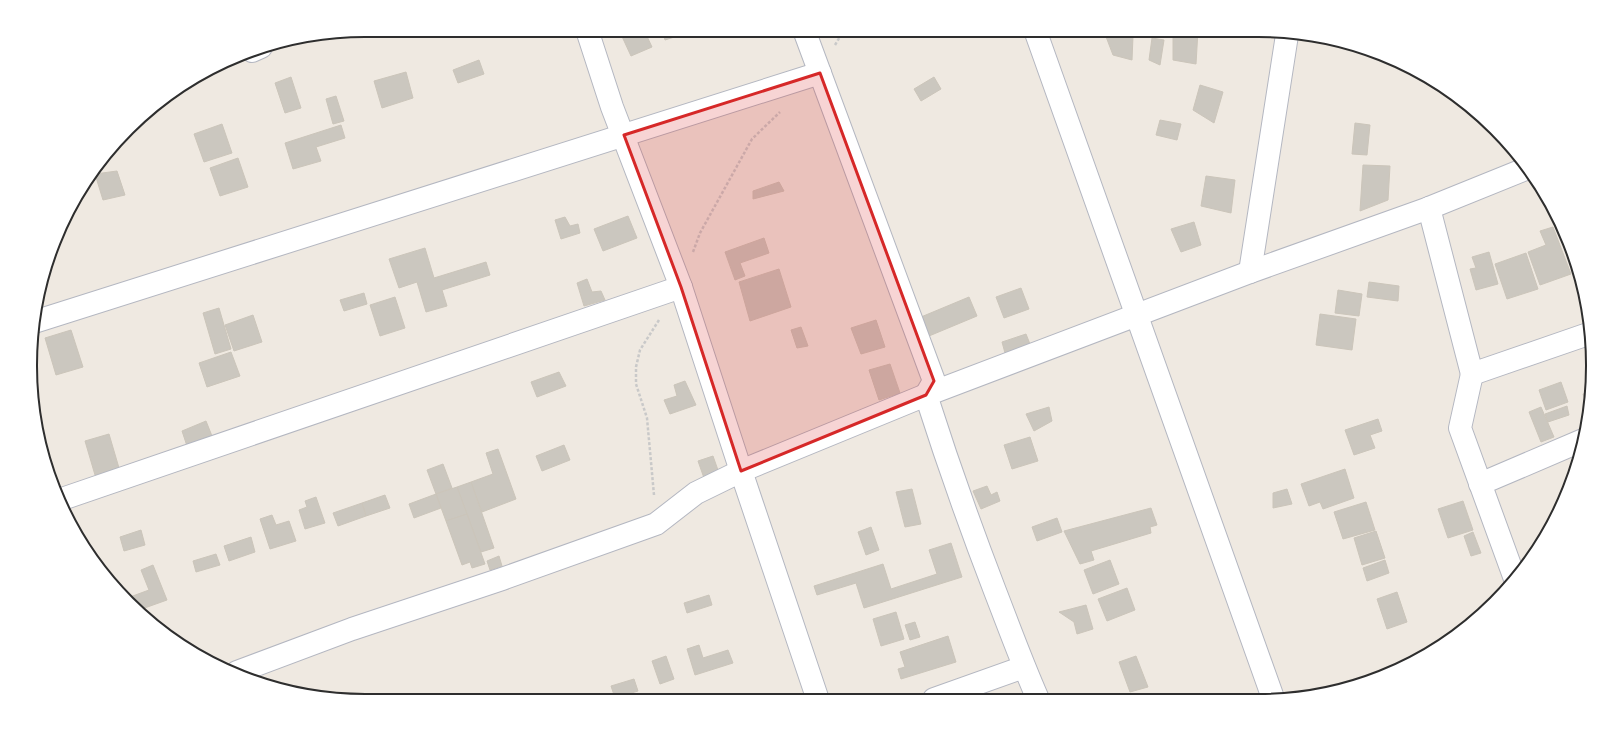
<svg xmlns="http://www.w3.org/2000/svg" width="1623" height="731" font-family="Lato,sans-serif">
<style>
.building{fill:#cbc7bf;stroke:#cbc5ba}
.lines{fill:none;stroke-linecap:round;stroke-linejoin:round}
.street-casing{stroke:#b4b7c1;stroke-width:24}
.path{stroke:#c9c9c9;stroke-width:2.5;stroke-dasharray:3 2;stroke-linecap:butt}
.street{stroke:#fff;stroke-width:22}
.marked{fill:#d62828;fill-opacity:0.2;stroke:#d62828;stroke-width:3;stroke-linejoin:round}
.rim{fill:none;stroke:#2e2e2e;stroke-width:2}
</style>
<rect width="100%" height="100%" fill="#efe9e1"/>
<g class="building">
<path d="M 619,30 L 644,30 L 652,47 L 631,56 Z"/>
<path d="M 662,30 L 690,30 L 690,32 L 665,40 Z"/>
<path d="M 1173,30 L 1198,30 L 1196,64 L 1173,60 Z"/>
<path d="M 1105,34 L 1133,36 L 1132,60 L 1113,55 Z"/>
<path d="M 1152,38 L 1164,40 L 1160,65 L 1149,60 Z"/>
<path d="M 479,60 L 484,74 L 458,83 L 453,70 Z"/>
<path d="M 406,72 L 413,98 L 382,108 L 374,81 Z"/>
<path d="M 291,77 L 301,108 L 285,113 L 275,83 Z"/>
<path d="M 934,77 L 941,89 L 921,101 L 914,89 Z"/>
<path d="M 1200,85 L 1223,92 L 1214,123 L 1193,110 Z"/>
<path d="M 336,96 L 344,121 L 333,124 L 326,99 Z"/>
<path d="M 1160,120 L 1181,124 L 1177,140 L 1156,135 Z"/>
<path d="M 1355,123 L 1370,125 L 1367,155 L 1352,154 Z"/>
<path d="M 222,124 L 232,153 L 204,162 L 194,134 Z"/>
<path d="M 341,125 L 345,138 L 316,147 L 321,161 L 293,169 L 285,143 Z"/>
<path d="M 238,158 L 248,187 L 220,196 L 210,168 Z"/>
<path d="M 1363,165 L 1390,166 L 1388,200 L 1360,211 Z"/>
<path d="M 117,171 L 125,195 L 103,200 L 95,174 Z"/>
<path d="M 1206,176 L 1235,180 L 1231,213 L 1201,206 Z"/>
<path d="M 779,182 L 784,191 L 753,199 L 753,191 Z"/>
<path d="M 628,216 L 637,238 L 603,251 L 594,229 Z"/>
<path d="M 565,217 L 570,226 L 578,224 L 580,233 L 561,239 L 555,220 Z"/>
<path d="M 1194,222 L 1201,245 L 1181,252 L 1171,229 Z"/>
<path d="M 1553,227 L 1571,274 L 1540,285 L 1528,252 L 1546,245 L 1540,231 Z"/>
<path d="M 1565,236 L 1578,270 L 1574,272 L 1560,237 Z"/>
<path d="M 764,238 L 769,253 L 740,263 L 745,276 L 735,280 L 725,252 Z"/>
<path d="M 425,248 L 434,278 L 486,262 L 490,275 L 442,290 L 447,306 L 426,312 L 417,282 L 399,288 L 389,259 Z"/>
<path d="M 1489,252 L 1498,284 L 1476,290 L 1470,269 L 1476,268 L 1472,257 Z"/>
<path d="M 1526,253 L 1538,289 L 1507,299 L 1495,264 Z"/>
<path d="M 779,269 L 791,307 L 750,321 L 739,282 Z"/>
<path d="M 587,279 L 592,292 L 601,291 L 605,300 L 584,306 L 577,283 Z"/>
<path d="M 1369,282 L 1399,286 L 1398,301 L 1367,297 Z"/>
<path d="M 1021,288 L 1029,309 L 1004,318 L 996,297 Z"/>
<path d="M 1338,290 L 1362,294 L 1359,316 L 1335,313 Z"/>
<path d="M 364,293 L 367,304 L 344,311 L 340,300 Z"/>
<path d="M 395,297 L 405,328 L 380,336 L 370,305 Z"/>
<path d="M 969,297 L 977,316 L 929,336 L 921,317 Z"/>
<path d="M 219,308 L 231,349 L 215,354 L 203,313 Z"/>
<path d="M 1320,314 L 1356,319 L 1352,350 L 1316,345 Z"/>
<path d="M 253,315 L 262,342 L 234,351 L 225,325 Z"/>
<path d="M 876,320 L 885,347 L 861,354 L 851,328 Z"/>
<path d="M 801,327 L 808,346 L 797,348 L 791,330 Z"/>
<path d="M 71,330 L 83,367 L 56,375 L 45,338 Z"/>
<path d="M 1026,334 L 1030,344 L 1005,353 L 1002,342 Z"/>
<path d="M 231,352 L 240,376 L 207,387 L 199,363 Z"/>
<path d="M 890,364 L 900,393 L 879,400 L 869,370 Z"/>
<path d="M 559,372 L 566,386 L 537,397 L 531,382 Z"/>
<path d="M 685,381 L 696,405 L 670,414 L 664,400 L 677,396 L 674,385 Z"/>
<path d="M 1561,382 L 1568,402 L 1546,410 L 1539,390 Z"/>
<path d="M 1591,392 L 1590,410 L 1589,414 L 1583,394 Z"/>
<path d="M 1567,406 L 1569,415 L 1548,422 L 1545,414 Z"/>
<path d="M 1049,407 L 1052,421 L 1034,431 L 1026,414 Z"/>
<path d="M 1541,407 L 1554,437 L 1541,442 L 1529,412 Z"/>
<path d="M 1378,419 L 1382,431 L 1370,435 L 1375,448 L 1354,455 L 1345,430 Z"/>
<path d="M 206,421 L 212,436 L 187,446 L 182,431 Z"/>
<path d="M 109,434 L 119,468 L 95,475 L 85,441 Z"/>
<path d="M 1030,437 L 1038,461 L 1012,469 L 1004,445 Z"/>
<path d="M 564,445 L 570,460 L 542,471 L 536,456 Z"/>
<path d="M 498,449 L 516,499 L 482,512 L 471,482 L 493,474 L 486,453 Z"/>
<path d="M 46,451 L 51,464 L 49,464 L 44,452 Z"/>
<path d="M 713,456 L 719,473 L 704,478 L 698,461 Z"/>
<path d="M 443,464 L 452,488 L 436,494 L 427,470 Z"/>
<path d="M 1345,469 L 1354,498 L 1323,509 L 1320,502 L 1309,506 L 1301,484 Z"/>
<path d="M 471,482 L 494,548 L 481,552 L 457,487 Z"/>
<path d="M 987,486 L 991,495 L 997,492 L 1000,501 L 981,509 L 973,491 Z"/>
<path d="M 457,487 L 467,514 L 446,521 L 436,494 Z"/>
<path d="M 912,489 L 921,524 L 905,527 L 896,492 Z"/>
<path d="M 1287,489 L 1292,504 L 1273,508 L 1273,493 Z"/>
<path d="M 436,494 L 441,508 L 414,518 L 409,504 Z"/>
<path d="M 385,495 L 390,508 L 366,516 L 362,503 Z"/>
<path d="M 316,497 L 325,523 L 305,529 L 299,510 L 307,507 L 305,501 Z"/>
<path d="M 1463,501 L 1473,530 L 1448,538 L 1438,509 Z"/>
<path d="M 1366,502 L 1375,530 L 1343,539 L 1334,512 Z"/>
<path d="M 362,503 L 366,516 L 338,526 L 333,513 Z"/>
<path d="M 1151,508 L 1157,525 L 1150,527 L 1151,533 L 1091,551 L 1094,560 L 1080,564 L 1064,531 Z"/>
<path d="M 467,514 L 485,564 L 472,568 L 470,562 L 462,565 L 446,521 Z"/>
<path d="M 272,515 L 276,525 L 289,521 L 296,541 L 270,549 L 260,519 Z"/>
<path d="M 1057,518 L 1062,532 L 1037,541 L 1032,527 Z"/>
<path d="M 871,527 L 879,550 L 866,555 L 858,532 Z"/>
<path d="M 141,530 L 145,545 L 124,551 L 120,537 Z"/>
<path d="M 1376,531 L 1385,558 L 1362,565 L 1354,538 Z"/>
<path d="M 1473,532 L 1481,553 L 1471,556 L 1464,536 Z"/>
<path d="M 251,537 L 255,552 L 229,561 L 224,546 Z"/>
<path d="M 951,543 L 962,577 L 864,608 L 856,583 L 817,595 L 814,586 L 883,564 L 891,589 L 937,574 L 929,550 Z"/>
<path d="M 216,554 L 220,565 L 196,572 L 193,561 Z"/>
<path d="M 499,556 L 502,566 L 490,570 L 487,561 Z"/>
<path d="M 1110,560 L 1119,584 L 1093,594 L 1084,570 Z"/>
<path d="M 1385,560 L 1389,573 L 1367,581 L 1363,568 Z"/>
<path d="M 153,565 L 167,600 L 139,610 L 133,605 L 130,597 L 149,590 L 141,570 Z"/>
<path d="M 1127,588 L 1135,610 L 1107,621 L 1098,599 Z"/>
<path d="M 1397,592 L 1407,622 L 1387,629 L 1377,599 Z"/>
<path d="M 709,595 L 712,605 L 687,613 L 684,603 Z"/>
<path d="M 1086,605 L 1093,629 L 1077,634 L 1074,622 L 1059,612 Z"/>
<path d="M 896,612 L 904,639 L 881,646 L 873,619 Z"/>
<path d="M 915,622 L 920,637 L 910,640 L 905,625 Z"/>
<path d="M 948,636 L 956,662 L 901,679 L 898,669 L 905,667 L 900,652 Z"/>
<path d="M 699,645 L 703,658 L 728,650 L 733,663 L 695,675 L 687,649 Z"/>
<path d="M 666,656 L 674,679 L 660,684 L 652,661 Z"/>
<path d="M 1136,656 L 1148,687 L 1130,692 L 1119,662 Z"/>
<path d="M 634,679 L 638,691 L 615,698 L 611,686 Z"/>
<path d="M 637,694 L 639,700 L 625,700 L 624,697 Z"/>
</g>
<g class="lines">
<g class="street-casing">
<g id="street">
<path d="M 587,30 L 612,107 L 681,287 L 741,471 L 818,700"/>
<path d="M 804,30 L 934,381 L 926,395 C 947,461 970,526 995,591 C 1009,627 1022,663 1038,699"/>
<path d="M 1035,30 L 1273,698"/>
<path d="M 252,51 L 261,47"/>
<path d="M 1429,208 L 1472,374 L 1591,333"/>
<path d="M 1250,272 L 1287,35"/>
<path d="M 34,322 L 820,73"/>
<path d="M 1472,374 L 1460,428 L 1515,579"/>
<path d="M 1480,484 L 1583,440"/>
<path d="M 62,499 L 681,287"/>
<path d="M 237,672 L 352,629 L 502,579 L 656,524 L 696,493 L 741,471 L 926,395 L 1250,272 L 1429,208 L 1528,168"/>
<path d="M 934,699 L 1024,667"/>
</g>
</g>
<g class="path">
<path d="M 835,45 L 844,30"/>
<path d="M 693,252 L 700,233 L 752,139 L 780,112"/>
<path d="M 654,495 L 647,418 L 636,384 L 636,367 L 640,350 L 659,320"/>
</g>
<use href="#street" class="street"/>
</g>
<path class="marked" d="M 820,73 L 934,381 L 926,395 L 741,471 L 681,287 L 624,135 Z"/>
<path d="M0 0H1623V731H0ZM365 37H1258A328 328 0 0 1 1586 365V366A328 328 0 0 1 1258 694H365A328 328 0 0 1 37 366V365A328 328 0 0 1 365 37Z" fill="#fff" fill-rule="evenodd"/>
<path class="rim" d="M365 37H1258A328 328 0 0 1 1586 365V366A328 328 0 0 1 1258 694H365A328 328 0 0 1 37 366V365A328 328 0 0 1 365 37Z"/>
</svg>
